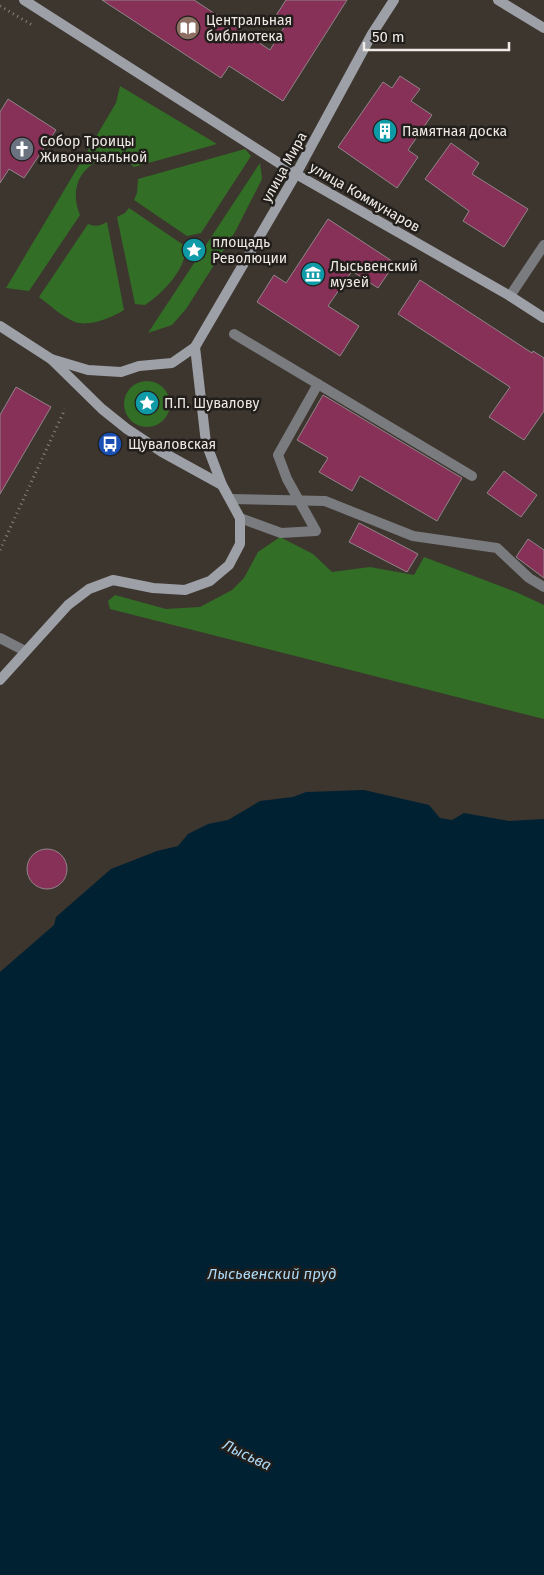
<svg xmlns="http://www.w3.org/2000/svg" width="544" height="1575" font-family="'Fira Sans',sans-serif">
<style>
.green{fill:#326e25}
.water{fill:#002132}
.building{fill:#883158;stroke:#908488}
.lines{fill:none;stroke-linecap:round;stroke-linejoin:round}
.path{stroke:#88827c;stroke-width:3;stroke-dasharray:1 4;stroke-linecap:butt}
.lane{stroke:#797b7f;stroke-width:10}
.secondary{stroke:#9ea0a8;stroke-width:10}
.labels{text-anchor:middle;stroke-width:5;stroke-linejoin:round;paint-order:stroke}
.poi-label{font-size:14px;fill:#efeae6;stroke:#211e1b;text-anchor:start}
.street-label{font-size:14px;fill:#efeae6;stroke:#211e1b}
.water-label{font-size:15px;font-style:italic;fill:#abd8f5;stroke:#211e1b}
</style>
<rect width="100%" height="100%" fill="#3d362f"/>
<g class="green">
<path d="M 120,86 L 217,144 L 134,167 C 128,162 121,156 113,156 C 108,156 102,159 98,161 C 76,172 71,194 80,215 L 29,291 L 6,288 L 116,103 Z"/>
<path d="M 245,149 L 251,156 L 201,233 L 187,236 L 134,200 L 137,193 L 138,179 Z"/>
<path d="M 260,163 L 262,179 L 235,232 L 186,309 L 172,325 L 148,333 Z"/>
<path d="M 129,208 L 185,246 C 188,268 162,294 145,305 L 135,304 L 117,217 L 125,213 Z"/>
<path d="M 107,222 L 124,310 C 111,318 90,327 75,322 C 62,317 50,305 39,297 L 88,224 C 96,227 100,226 107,222 Z"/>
<circle cx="147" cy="404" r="23"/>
<path d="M 280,537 L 313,554 L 332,572 L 370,567 L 414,575 L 424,557 L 516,592 L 544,605 L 544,719 L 110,609 L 108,601 L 115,595 L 166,609 L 200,607 L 232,590 L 244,578 L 258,552 Z"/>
</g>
<path class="water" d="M 364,790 L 429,805 L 440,818 L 452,820 L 464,813 L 509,821 L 544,819 L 544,1575 L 0,1575 L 0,972 L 54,925 L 56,917 L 111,869 L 157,851 L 178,846 L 188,834 L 208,824 L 228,820 L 260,801 L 293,797 L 306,792 Z"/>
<g class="building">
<path d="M 102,0 L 194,0 L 270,50 L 286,24 L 275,17 L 286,0 L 347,0 L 283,101 L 229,66 L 221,78 Z"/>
<path d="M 400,76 L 420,89 L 411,101 L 432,115 L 408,150 L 418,157 L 397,188 L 338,147 L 383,82 L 392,88 Z"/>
<path d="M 8,99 L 56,130 L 24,178 L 9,169 L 0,183 L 0,112 Z"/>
<path d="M 451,143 L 479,163 L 472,174 L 528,209 L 504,247 L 463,221 L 469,211 L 425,179 Z"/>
<path d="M 328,219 L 395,263 L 378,288 L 352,271 L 328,306 L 359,326 L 340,356 L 257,302 L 274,275 L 286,283 Z"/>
<path d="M 420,280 L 532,353 L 533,351 L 544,358 L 544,411 L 524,440 L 489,417 L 510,387 L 398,314 Z"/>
<path d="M 16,387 L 51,407 L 0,494 L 0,415 Z"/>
<path d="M 323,395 L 462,478 L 437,521 L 360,476 L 352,491 L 319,472 L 328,458 L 297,440 Z"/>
<path d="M 504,471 L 537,495 L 521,517 L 487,493 Z"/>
<path d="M 359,523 L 418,554 L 407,572 L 349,542 Z"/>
<path d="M 528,539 L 544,550 L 544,578 L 516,557 Z"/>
<circle cx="47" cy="869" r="20"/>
</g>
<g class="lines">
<g class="path">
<path d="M 0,6 L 34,26"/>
<path d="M 0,550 L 65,409"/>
</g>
<g class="lane">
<path d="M 510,296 L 544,245"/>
<path d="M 234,334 L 472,476"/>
<path d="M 231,499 L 325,501 L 413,536 L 497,548 L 529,578 L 544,587"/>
<path d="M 240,518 L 281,533 L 316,531 L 287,479 L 278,455 L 318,384"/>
<path d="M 0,638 L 25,651"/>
</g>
<g class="secondary">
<path d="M 24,0 L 296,174 L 510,296 L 544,318"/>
<path d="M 498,0 L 544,28"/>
<path d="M 0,326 L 51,359 L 102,409 L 127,429 L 162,452 L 222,485"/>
<path d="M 51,359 L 88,370 L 121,372 L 139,366 L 172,363 L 195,347 L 296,174 L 372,34 L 394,0"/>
<path d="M 0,680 L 68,605 L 89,589 L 113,580 L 153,588 L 185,590 L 210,581 L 229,565 L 240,544 L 240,518 L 222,485 L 206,443 L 195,347"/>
</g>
</g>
<defs>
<g id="library-disc" transform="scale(1.25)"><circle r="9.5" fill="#8d6e63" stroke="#211e1b"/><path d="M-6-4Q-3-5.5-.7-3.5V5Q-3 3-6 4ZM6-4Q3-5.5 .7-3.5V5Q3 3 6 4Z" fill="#fff"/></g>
<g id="building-disc" transform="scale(1.25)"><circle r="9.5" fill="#0f9aa8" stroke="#211e1b"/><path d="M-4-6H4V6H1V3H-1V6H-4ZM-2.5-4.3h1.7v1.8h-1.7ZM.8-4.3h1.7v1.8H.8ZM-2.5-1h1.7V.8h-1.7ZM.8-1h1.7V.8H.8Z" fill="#fff"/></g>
<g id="church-disc" transform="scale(1.25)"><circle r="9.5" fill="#6b7280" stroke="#211e1b"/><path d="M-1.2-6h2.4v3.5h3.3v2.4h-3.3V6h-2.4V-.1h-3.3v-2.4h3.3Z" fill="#fff"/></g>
<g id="sight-disc" transform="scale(1.25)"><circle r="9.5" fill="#0f9aa8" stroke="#211e1b"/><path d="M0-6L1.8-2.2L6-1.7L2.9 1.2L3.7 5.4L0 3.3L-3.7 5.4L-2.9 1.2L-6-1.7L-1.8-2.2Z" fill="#fff"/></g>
<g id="museum-disc" transform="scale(1.25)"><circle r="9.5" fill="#0f9aa8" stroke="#211e1b"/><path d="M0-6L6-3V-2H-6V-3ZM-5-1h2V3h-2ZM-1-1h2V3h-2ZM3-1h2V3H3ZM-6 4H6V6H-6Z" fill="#fff"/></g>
<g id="bus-disc" transform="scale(1.25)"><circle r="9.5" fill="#1a4fb4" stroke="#211e1b"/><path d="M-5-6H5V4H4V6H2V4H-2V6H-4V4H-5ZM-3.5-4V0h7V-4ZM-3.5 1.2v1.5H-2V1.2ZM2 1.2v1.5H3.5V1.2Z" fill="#fff"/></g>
</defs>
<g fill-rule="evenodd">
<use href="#library-disc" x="188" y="28"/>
<use href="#building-disc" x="385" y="131"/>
<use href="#church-disc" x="22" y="149"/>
<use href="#sight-disc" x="194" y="250"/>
<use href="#museum-disc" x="313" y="274"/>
<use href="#sight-disc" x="147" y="403"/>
<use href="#bus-disc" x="110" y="444"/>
</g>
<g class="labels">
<g class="poi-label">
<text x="206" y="25">Центральная<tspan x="206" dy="16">библиотека</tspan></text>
<text x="402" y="136">Памятная доска</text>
<text x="40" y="146">Собор Троицы<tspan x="40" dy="16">Живоначальной</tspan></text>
<text x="212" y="247">площадь<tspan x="212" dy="16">Революции</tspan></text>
<text x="330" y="271">Лысьвенский<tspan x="330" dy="16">музей</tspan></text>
<text x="164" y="408">П.П. Шувалову</text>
<text x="128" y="449">Щуваловская</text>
</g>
<g class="street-label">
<text transform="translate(284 167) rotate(-61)" y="5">улица Мира</text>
<text transform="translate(365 197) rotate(30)" y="5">улица Коммунаров</text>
</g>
<g class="water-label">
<text x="272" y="1279">Лысьвенский пруд</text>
<text transform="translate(247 1455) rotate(26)" y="5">Лысьва</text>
</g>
</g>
<path d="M364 42v8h145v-8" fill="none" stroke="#efeae6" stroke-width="2.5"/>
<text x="372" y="42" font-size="15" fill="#efeae6" stroke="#211e1b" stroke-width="4" paint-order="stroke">50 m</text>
</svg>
